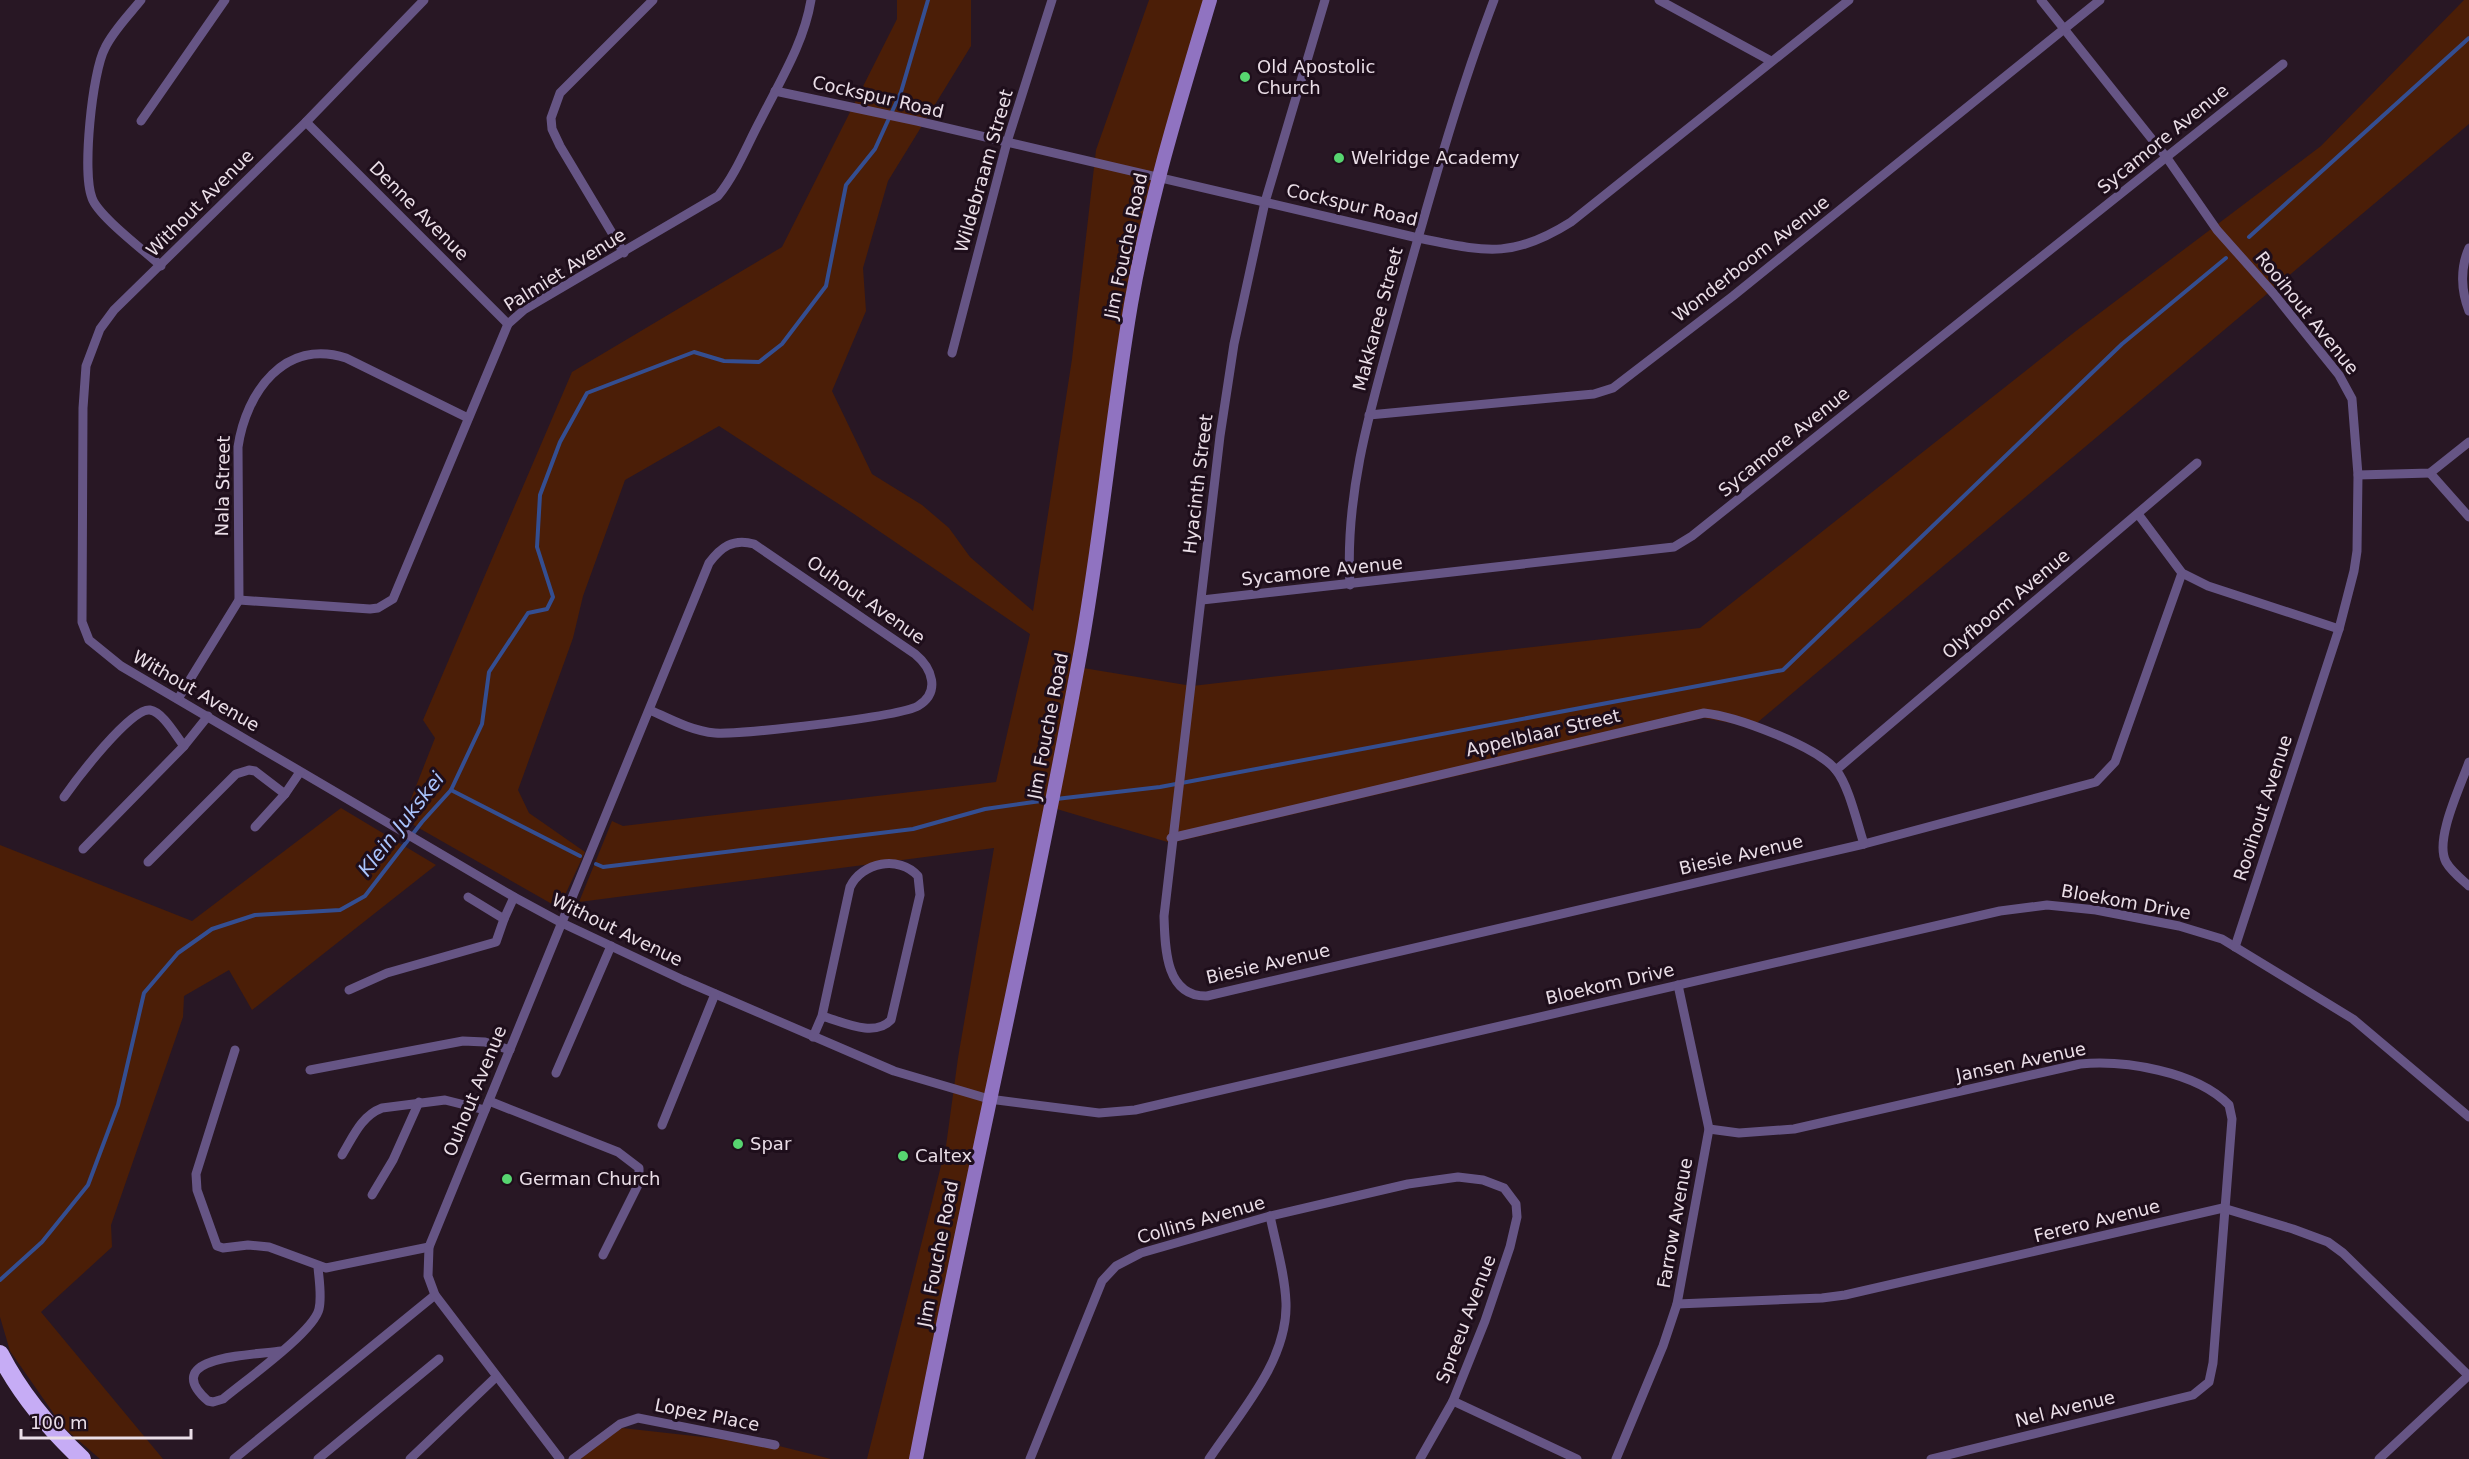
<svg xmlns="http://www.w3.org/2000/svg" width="2469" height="1459" font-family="'DejaVu Sans',sans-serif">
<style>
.green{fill:#4b1e07}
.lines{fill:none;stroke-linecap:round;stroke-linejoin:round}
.stream{stroke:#344e91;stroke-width:4}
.street{stroke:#665585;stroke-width:9}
.secondary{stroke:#9073c1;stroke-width:14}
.highway{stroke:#c6acf5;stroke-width:18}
.poi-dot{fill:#57d570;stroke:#1e0e1b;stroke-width:2}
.labels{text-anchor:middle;stroke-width:6;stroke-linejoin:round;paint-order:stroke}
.poi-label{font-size:18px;fill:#eadee7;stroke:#1e0e1b;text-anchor:start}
.street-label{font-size:18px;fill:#eadee7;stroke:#1e0e1b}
.water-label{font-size:20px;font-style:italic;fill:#aac4fd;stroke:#1e0e1b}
</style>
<rect width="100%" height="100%" fill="#281724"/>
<g class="green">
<path d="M 897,0 L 971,0 L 971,46 L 888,181 L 863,268 L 866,311 L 832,391 L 872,474 L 922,505 L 949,528 L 970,557 L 1033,611 L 1072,359 L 1096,150 L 1149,0 L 1209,0 L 1158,179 L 1077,667 L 1192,686 L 1700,628 L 2076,331 L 2321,146 L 2464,0 L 2469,0 L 2469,124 L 1752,727 L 1704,718 L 1171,843 L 1050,807 L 916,1459 L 867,1459 L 946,1146 L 958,1058 L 994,848 L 579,902 L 612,821 L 623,826 L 996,782 L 1030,634 L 854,514 L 719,426 L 625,480 L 583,596 L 573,638 L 518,790 L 529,813 L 585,852 L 559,908 L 403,819 L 435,738 L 423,720 L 572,372 L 782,247 L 897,19 Z"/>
<path d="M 341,808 L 436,865 L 252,1010 L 229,970 L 184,996 L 183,1017 L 111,1225 L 112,1247 L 41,1312 L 163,1459 L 100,1459 L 63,1427 L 10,1351 L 0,1317 L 0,845 L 192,921 Z"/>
<path d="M 622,1428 L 775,1445 L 831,1459 L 575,1459 Z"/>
</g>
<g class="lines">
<g class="stream">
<path d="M 2249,237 L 2469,38"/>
<path d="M 451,790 L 580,856"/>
<path d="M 1056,799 L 1160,787 L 1783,670 L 2122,344 L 2226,258"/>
<path d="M 596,864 L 603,867 L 913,829 L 985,809 L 1048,800"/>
<path d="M 0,1280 L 42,1242 L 88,1185 L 118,1105 L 144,993 L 178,953 L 212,929 L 255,915 L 340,910 L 365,896 L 422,822 L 451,790 L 482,724 L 489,672 L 528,613 L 547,609 L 553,597 L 537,547 L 540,495 L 560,442 L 587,393 L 694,352 L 724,361 L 759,362 L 782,344 L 826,286 L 846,185 L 875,149 L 901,92 L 928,0"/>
</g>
<g class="street">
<path d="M 141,0 C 129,15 113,31 105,48 C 92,72 82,173 92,198 C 98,216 145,251 161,266"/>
<path d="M 424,0 L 306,122 L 114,310 L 100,329 L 86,366 L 83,408 L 82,622 L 89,640 L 121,666 L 514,897 L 562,923 L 683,980 L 894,1071 L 989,1099 L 1099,1113 L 1135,1110 L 2000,911 L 2047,905 L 2096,910 L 2179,926 L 2222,939 L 2353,1019 L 2469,1117"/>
<path d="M 1325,0 L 1265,202 L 1234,344 L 1220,436 L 1164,916 C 1165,947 1165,997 1207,996 L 1864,844 L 2096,782 L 2115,762 L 2182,573"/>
<path d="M 1659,0 L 1771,61"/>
<path d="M 2041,0 L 2167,158 L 2217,230 L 2274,294 L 2339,375 L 2352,399 L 2358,475 L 2357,551 L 2354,571 L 2339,629 L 2235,947"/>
<path d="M 775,91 L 917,121 L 1418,238 C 1484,251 1511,260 1571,222 L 1849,0"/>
<path d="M 141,121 L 225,0"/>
<path d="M 306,122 L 508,324"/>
<path d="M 2469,248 C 2460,268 2461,291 2469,311"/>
<path d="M 624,253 L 560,146 L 552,129 L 551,118 L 560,93 L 653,0"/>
<path d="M 952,353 L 1007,142 L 1052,0"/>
<path d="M 1369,415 L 1594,394 L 1613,388 L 1733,296 L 2100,0"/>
<path d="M 2430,473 L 2469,517"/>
<path d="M 2358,475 L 2430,473 L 2469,442"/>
<path d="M 2138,514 L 2182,573 L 2208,586 L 2339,629"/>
<path d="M 1350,585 C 1344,485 1376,391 1402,295 C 1430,196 1457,97 1494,0"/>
<path d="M 239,600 L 370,609 L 378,608 L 393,599 L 508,324 L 525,309 L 718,196 C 736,174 747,145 761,119 C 780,81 804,43 811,0"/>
<path d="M 1202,600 L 1674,547 L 1692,536 L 2283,64"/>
<path d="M 178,699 L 239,600 L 238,447 C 246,392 285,338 346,358 L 468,418"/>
<path d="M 2469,762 C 2461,785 2434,840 2446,862 C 2451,871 2461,879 2469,886"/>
<path d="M 1836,770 L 2197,463"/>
<path d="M 64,797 C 76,780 131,707 150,710 C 163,712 176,736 184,746"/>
<path d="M 255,827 L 285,794"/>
<path d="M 1171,838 L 1704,713 C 1735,716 1816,746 1836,770 C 1849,786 1857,823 1864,844"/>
<path d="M 83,849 L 184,746 L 208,716"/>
<path d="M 148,862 L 236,774 L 249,770 L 255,771 L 285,794 L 300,772"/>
<path d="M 504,919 L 514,897"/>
<path d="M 349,990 L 387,973 L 496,942 L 504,919 L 468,897"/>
<path d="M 813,1037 L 822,1016 L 850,887 C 862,862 899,855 918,876 L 920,895 L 891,1020 C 874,1038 843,1022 822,1016"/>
<path d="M 235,1050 L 196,1174 L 197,1190 L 217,1246 L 223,1248 L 248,1245 L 269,1247 L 326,1268 L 429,1247"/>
<path d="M 310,1070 L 463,1041 L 485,1042 L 510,1050"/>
<path d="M 556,1073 L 611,946"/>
<path d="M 489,1101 L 618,1152 L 639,1168 L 639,1183 L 603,1255"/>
<path d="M 662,1125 L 715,994"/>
<path d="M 1709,1129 L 1739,1133 L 1794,1129 L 2080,1064 C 2124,1060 2196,1071 2229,1105 L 2232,1119 L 2213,1363 L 2209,1382 L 2193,1395 L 1931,1459"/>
<path d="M 342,1155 C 353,1137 361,1116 382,1108 L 445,1100 L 485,1110"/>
<path d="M 372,1195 L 393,1160 L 419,1102"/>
<path d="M 1677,1304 L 1822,1298 L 1845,1295 L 2223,1208 L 2293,1229 L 2328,1242 L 2343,1253 L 2469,1376"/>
<path d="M 281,1351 C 254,1355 157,1356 208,1401 L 213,1402 L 223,1399 C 243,1382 314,1332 319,1309 C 322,1296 319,1280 318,1267"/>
<path d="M 1453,1401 L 1577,1459"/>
<path d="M 234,1459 L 435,1295"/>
<path d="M 318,1459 L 439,1359"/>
<path d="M 410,1459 L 496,1377"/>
<path d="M 560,1459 L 435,1295 L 428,1276 L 429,1247 L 709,563 C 721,547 733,538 754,544 L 915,654 C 932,668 941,692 918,706 C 899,717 739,735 715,733 C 692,731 670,719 650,710"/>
<path d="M 573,1459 L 620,1424 L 638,1418 L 775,1445"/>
<path d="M 1030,1459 L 1102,1281 L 1116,1266 L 1141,1253 L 1270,1216 L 1408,1184 L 1458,1177 L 1483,1180 L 1504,1188 L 1516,1204 L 1517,1217 L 1510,1247 L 1485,1321 L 1453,1401 L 1420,1459"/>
<path d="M 1209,1459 C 1239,1414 1288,1361 1286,1303 C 1285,1274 1276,1245 1270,1216"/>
<path d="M 1616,1459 L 1663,1346 L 1677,1304 L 1709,1129 L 1678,985"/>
<path d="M 2379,1459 L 2469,1375"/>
</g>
<path class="secondary" d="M 916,1459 C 968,1192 1030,927 1079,660 C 1101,542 1111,422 1131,304 C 1149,201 1180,100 1210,0"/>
<path class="highway" d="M 0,1354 C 21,1395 49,1428 82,1459"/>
</g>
<g class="poi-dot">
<circle cx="1245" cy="77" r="6"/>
<circle cx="1339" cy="158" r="6"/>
<circle cx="738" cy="1144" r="6"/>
<circle cx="903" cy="1156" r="6"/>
<circle cx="507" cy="1179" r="6"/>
</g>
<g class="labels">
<g class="poi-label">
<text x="1257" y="73">Old Apostolic<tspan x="1257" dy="21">Church</tspan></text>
<text x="1351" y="164">Welridge Academy</text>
<text x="750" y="1150">Spar</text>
<text x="915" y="1162">Caltex</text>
<text x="519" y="1185">German Church</text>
</g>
<g class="street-label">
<text transform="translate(878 97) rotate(13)" y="6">Cockspur Road</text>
<text transform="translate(2163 139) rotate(-39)" y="6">Sycamore Avenue</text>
<text transform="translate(984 171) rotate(-74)" y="6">Wildebraam Street</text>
<text transform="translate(200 203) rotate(-45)" y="6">Without Avenue</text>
<text transform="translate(1352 205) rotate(13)" y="6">Cockspur Road</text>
<text transform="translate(419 211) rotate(45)" y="6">Denne Avenue</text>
<text transform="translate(1126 246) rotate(-78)" y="6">Jim Fouche Road</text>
<text transform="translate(1751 259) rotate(-38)" y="6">Wonderboom Avenue</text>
<text transform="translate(565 270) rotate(-32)" y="6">Palmiet Avenue</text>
<text transform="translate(2307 313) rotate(51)" y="6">Rooihout Avenue</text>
<text transform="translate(1378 319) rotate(-75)" y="6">Makkaree Street</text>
<text transform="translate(1784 442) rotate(-39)" y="6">Sycamore Avenue</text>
<text transform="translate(1198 484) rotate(-83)" y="6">Hyacinth Street</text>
<text transform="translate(223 486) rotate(-89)" y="6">Nala Street</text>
<text transform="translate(1322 571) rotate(-6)" y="6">Sycamore Avenue</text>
<text transform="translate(866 600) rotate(35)" y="6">Ouhout Avenue</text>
<text transform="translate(2006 604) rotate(-40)" y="6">Olyfboom Avenue</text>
<text transform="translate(196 691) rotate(30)" y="6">Without Avenue</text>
<text transform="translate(1048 726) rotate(-79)" y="6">Jim Fouche Road</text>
<text transform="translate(1543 733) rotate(-13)" y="6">Appelblaar Street</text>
<text transform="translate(2263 808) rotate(-72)" y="6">Rooihout Avenue</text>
<text transform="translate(1741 855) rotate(-13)" y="6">Biesie Avenue</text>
<text transform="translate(2126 902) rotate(10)" y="6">Bloekom Drive</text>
<text transform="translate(617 930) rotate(26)" y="6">Without Avenue</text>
<text transform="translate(1268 964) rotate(-13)" y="6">Biesie Avenue</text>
<text transform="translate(1610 984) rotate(-13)" y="6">Bloekom Drive</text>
<text transform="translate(2021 1062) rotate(-12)" y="6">Jansen Avenue</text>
<text transform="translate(475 1091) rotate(-68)" y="6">Ouhout Avenue</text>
<text transform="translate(1201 1220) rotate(-16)" y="6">Collins Avenue</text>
<text transform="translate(2097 1221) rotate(-14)" y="6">Ferero Avenue</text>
<text transform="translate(1675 1223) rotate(-80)" y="6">Farrow Avenue</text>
<text transform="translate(938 1254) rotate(-79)" y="6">Jim Fouche Road</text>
<text transform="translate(1466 1319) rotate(-69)" y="6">Spreeu Avenue</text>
<text transform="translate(2065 1409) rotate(-14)" y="6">Nel Avenue</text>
<text transform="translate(707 1415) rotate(11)" y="6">Lopez Place</text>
</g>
<g class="water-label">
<text transform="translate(401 824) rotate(-52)" y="7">Klein Jukskei</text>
</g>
</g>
<path d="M21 1429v9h170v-9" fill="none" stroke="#eadee7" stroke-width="3"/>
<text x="30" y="1429" font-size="18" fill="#eadee7" stroke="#1e0e1b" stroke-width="4.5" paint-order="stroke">100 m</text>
</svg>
